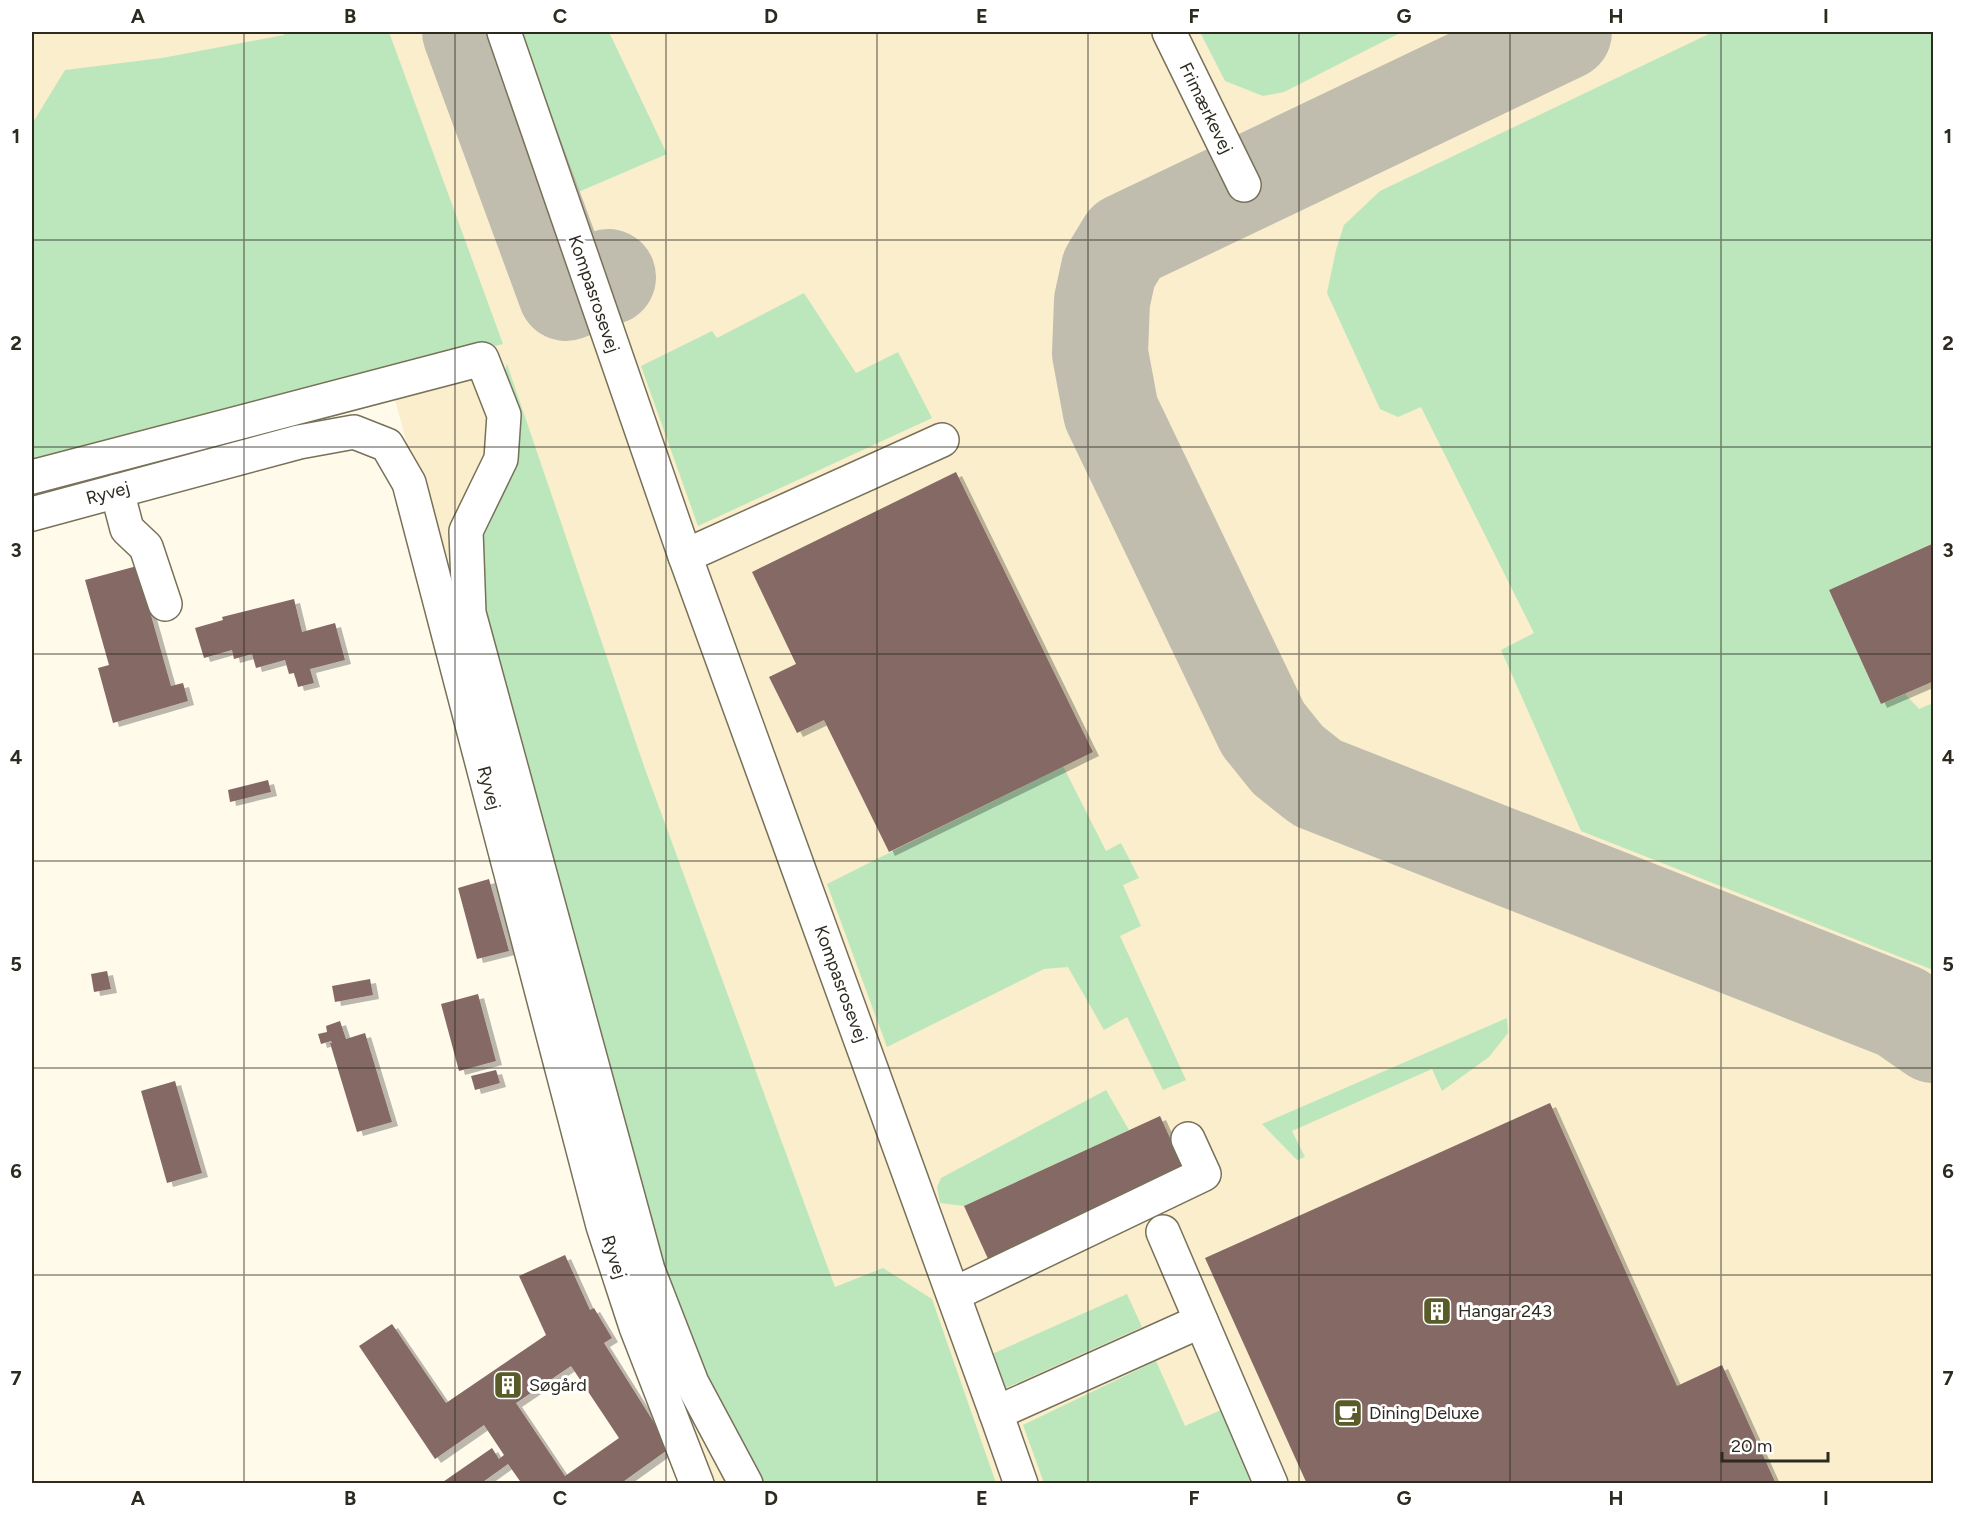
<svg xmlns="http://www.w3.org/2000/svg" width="1965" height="1515" font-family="Figtree,sans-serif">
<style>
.built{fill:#faeecc}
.green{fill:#bce7bd}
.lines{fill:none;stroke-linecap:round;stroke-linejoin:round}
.taxiway{stroke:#c0bcae;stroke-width:96}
.building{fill:#856965;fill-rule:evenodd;filter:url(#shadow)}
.minor-casing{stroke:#787159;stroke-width:36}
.minor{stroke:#fff;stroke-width:33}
.grid{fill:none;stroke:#2d2a20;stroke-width:1.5;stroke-opacity:0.55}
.labels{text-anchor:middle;stroke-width:6;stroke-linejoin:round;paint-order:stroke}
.street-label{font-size:18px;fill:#2d2a20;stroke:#fff}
.poi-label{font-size:18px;fill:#2d2a20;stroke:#fff;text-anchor:start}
.neatline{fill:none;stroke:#2d2a20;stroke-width:2}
.grid-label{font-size:20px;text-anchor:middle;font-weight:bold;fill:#2d2a20}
</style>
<defs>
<filter id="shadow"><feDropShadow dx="6" dy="4" stdDeviation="0" flood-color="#0004"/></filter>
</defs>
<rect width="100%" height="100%" fill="#fffaea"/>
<path class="built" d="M 32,32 L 1933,32 L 1933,1483 L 706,1483 L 635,1306 L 393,392 L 32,486 Z"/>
<g class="green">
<path d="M 284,32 L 389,32 L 503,344 L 369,377 L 32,466 L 32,124 L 65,70 L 162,58 L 284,35 Z"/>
<path d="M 516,32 L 609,32 L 667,154 L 576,193 Z"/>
<path d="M 1200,32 L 1402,32 L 1284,92 L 1263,96 L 1225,81 Z"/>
<path d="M 1713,32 L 1933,32 L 1933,543 L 1829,590 L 1881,704 L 1905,694 L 1919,709 L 1933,703 L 1933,970 L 1581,831 L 1501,650 L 1534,633 L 1421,407 L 1398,417 L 1380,409 L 1327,293 L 1336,250 L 1344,225 L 1380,191 Z"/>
<path d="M 804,293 L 856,373 L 898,352 L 932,418 L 698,526 L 641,366 L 712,331 L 717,338 Z"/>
<path d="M 507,364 L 645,769 L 835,1287 L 883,1268 L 932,1299 L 996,1483 L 758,1483 L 657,1275 L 477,586 L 502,379 Z"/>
<path d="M 1063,766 L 1106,851 L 1121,843 L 1139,878 L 1123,885 L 1141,926 L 1120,936 L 1186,1080 L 1163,1090 L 1127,1017 L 1104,1030 L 1068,967 L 1044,969 L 887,1047 L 827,884 Z"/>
<path d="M 1507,1018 L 1508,1033 L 1489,1057 L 1442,1091 L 1432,1069 L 1292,1131 L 1305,1157 L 1297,1160 L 1262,1124 Z"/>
<path d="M 1106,1090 L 1129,1130 L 964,1206 L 940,1203 L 937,1187 L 941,1178 Z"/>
<path d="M 1127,1294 L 1142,1327 L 1006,1388 L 992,1354 Z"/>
<path d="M 1156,1361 L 1185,1426 L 1221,1410 L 1235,1419 L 1260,1483 L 1044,1483 L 1023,1425 Z"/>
</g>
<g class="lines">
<g class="taxiway">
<path d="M 470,32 L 566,293 L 608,277"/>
<path d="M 1564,32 L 1126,241 L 1109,269 L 1102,301 L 1100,353 L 1111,412 L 1263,729 L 1288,760 L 1317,783 L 1901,1012 L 1934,1035"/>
</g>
</g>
<g class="building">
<path d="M 956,472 L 1093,752 L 889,852 L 824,720 L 797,733 L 769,677 L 796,664 L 752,572 Z"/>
<path d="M 1934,543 L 1934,681 L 1881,704 L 1829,590 Z"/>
<path d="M 137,566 L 171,686 L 183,683 L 188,701 L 113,723 L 98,668 L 109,665 L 85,580 Z"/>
<path d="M 294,599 L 302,632 L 335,623 L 345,660 L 310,669 L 314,683 L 298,687 L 294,673 L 289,674 L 285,660 L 256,668 L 252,654 L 234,659 L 232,650 L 204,658 L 195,628 L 223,620 L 222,617 Z"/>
<path d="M 268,780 L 271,792 L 230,802 L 228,790 Z"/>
<path d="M 489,879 L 509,951 L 477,959 L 458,888 Z"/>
<path d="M 107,971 L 111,989 L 94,992 L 91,974 Z"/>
<path d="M 370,979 L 373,995 L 335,1002 L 332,986 Z"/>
<path d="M 478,994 L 496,1061 L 459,1071 L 441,1004 Z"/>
<path d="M 340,1021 L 346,1039 L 365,1033 L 392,1122 L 357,1132 L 330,1043 L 332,1043 L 331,1041 L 321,1044 L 318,1034 L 327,1032 L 326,1026 Z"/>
<path d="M 496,1070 L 500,1083 L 475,1090 L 471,1076 Z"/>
<path d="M 175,1081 L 202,1173 L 167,1183 L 141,1091 Z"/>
<path d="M 1550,1103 L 1677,1386 L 1722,1365 L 1776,1484 L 1307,1484 L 1205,1258 Z"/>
<path d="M 1160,1116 L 1185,1171 L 989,1261 L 964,1206 Z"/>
<path d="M 565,1255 L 590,1310 L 594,1308 L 612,1338 L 604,1343 L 670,1448 L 620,1484 L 522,1484 L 508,1464 L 480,1484 L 440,1484 L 492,1448 L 499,1459 L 504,1455 L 484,1425 L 435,1459 L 359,1346 L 392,1324 L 446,1403 L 546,1335 L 519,1276 ZM 571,1366 L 619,1438 L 565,1476 L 516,1403 Z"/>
</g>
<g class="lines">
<g class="minor-casing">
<g id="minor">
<path d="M 504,32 L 685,556"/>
<path d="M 1169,32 L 1244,185"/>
<path d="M 942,440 L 685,556 L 996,1413"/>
<path d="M 32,477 L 482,359 L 504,415 L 501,459 L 466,531 L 469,613 L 648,1270 L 692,1383 L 746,1484"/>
<path d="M 117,491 L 127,529 L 146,547 L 165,604"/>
<path d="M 32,514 L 299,442 L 354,432 L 387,445 L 409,483 L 603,1226 L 636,1327 L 697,1484"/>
<path d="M 1163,1232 L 1271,1484"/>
<path d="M 954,1294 L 1204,1174 L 1188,1139"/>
<path d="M 1021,1484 L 996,1413 L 1201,1321"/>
</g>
</g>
<use href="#minor" class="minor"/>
</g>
<path class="grid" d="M 244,32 L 244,1484M 455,32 L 455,1484M 666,32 L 666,1484M 877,32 L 877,1484M 1088,32 L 1088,1484M 1299,32 L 1299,1484M 1510,32 L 1510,1484M 1721,32 L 1721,1484M 32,240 L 1934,240M 32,447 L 1934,447M 32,654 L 1934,654M 32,861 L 1934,861M 32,1068 L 1934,1068M 32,1275 L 1934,1275"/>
<defs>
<g id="building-square" transform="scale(1.5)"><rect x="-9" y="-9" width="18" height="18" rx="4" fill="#595b28" stroke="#fff"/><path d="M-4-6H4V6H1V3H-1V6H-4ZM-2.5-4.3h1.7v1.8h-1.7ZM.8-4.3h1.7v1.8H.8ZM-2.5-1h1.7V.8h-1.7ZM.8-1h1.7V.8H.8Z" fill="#fff"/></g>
<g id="cafe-square" transform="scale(1.5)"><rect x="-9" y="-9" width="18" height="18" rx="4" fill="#595b28" stroke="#fff"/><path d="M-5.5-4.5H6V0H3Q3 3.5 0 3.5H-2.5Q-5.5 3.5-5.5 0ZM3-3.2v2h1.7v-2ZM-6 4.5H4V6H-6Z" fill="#fff"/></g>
</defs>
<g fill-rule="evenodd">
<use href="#building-square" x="1437" y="1311"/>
<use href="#building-square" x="508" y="1385"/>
<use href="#cafe-square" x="1348" y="1413"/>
</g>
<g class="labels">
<g class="street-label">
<text transform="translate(1206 108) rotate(64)" y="6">Frimærkevej</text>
<text transform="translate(594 294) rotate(71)" y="6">Kompasrosevej</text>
<text transform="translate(108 493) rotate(-15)" y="6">Ryvej</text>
<text transform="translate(489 788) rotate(75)" y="6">Ryvej</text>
<text transform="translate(841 984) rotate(70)" y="6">Kompasrosevej</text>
<text transform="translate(614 1257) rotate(72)" y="6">Ryvej</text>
</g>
<g class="poi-label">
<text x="1458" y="1317">Hangar 243</text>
<text x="529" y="1391">Søgård</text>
<text x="1369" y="1419">Dining Deluxe</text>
</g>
</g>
<rect width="1965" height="1515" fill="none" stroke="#ffffff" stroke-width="66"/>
<path d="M1722 1452v9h106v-9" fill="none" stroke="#2d2a20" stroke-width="3"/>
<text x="1731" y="1452" font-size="18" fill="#2d2a20" stroke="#ffffff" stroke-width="4.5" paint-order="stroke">20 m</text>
<rect x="33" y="33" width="1899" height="1449" class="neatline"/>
<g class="grid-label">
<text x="138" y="23">A</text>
<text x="350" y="23">B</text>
<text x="560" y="23">C</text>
<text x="771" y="23">D</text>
<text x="982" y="23">E</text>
<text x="1194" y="23">F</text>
<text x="1404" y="23">G</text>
<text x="1616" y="23">H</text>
<text x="1826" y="23">I</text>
<text x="16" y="143">1</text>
<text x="1948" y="143">1</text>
<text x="16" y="350">2</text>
<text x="1948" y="350">2</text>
<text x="16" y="557">3</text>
<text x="1948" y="557">3</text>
<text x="16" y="764">4</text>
<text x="1948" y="764">4</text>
<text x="16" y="971">5</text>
<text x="1948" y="971">5</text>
<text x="16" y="1178">6</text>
<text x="1948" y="1178">6</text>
<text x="16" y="1385">7</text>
<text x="1948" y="1385">7</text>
<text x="138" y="1505">A</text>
<text x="350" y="1505">B</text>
<text x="560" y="1505">C</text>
<text x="771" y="1505">D</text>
<text x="982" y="1505">E</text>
<text x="1194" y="1505">F</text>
<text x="1404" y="1505">G</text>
<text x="1616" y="1505">H</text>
<text x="1826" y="1505">I</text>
</g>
</svg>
